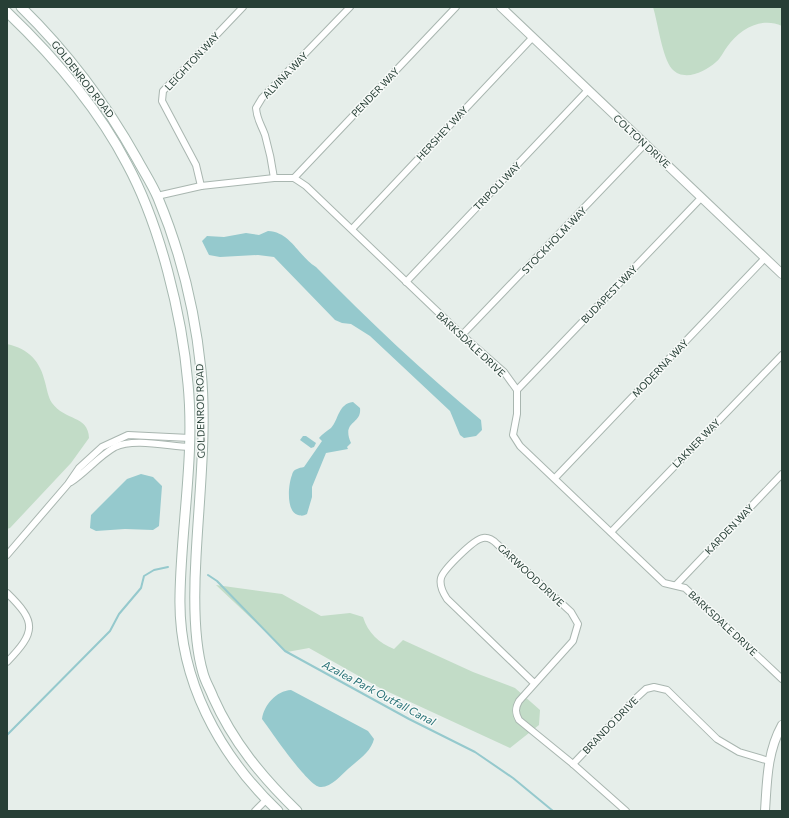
<svg xmlns="http://www.w3.org/2000/svg" width="789" height="818" font-family="Commissioner,sans-serif">
<style>
.green{fill:#c2dcc7}
.water{fill:#95c9cd}
.lines{fill:none;stroke-linecap:round;stroke-linejoin:round}
.stream{stroke:#95c9cd;stroke-width:2}
.minor-casing{stroke:#a9b6b0;stroke-width:8}
.tertiary-casing{stroke:#a9b6b0;stroke-width:10}
.secondary-casing{stroke:#a6b8b0;stroke-width:11}
.minor{stroke:#fff;stroke-width:6}
.tertiary{stroke:#fff;stroke-width:8}
.secondary{stroke:#fff;stroke-width:9}
.labels{text-anchor:middle;stroke-width:3;stroke-linejoin:round;paint-order:stroke}
.street-label{font-size:10px;fill:#273f36;stroke:#f7faf8}
.water-label{font-size:11px;font-style:italic;fill:#267075;stroke:#f7faf8}
</style>
<rect width="100%" height="100%" fill="#e6eeea"/>
<g class="green">
<path d="M 653,7 L 782,7 L 782,26 C 761,16 739,30 727,47 C 723,52 721,58 716,62 C 705,72 684,82 672,69 C 662,57 658,23 653,7 Z"/>
<path d="M 7,344 C 29,349 40,361 45,382 C 47,389 48,397 52,403 C 65,421 88,415 89,438 L 71,463 L 10,528 L 7,529 Z"/>
<path d="M 216,585 L 282,594 L 321,616 L 350,613 L 363,617 C 368,633 379,643 394,649 L 403,640 L 473,672 L 515,688 L 540,710 L 539,725 L 510,748 L 380,688 L 309,648 L 287,652 Z"/>
</g>
<g class="water">
<path d="M 268,231 C 291,232 298,256 316,267 C 368,320 423,372 481,420 L 482,430 L 476,436 L 464,438 L 460,435 L 450,411 L 370,336 L 351,324 L 342,323 L 335,320 L 274,257 L 258,255 L 220,257 L 209,255 L 202,241 L 207,236 L 224,237 L 246,233 L 259,235 Z"/>
<path d="M 353,402 L 360,408 C 362,425 341,420 351,443 L 347,447 L 348,449 L 326,453 L 312,487 L 312,497 L 307,514 C 303,516 302,516 298,515 C 286,512 288,485 292,475 C 293,469 299,468 304,467 L 322,441 L 319,438 C 322,434 327,431 331,428 C 339,419 338,404 353,402 Z"/>
<path d="M 303,436 L 306,436 L 316,443 L 314,447 L 311,448 L 300,440 Z"/>
<path d="M 141,474 L 153,477 L 162,486 L 159,526 L 153,530 L 125,529 L 96,531 L 90,528 L 91,515 L 127,479 Z"/>
<path d="M 291,690 L 368,731 L 374,739 C 371,752 358,760 348,769 C 341,775 331,788 320,787 C 308,786 271,731 262,719 C 264,705 276,691 291,690 Z"/>
</g>
<g class="lines">
<g class="stream">
<path d="M 208,575 L 217,581 L 285,651 L 409,719 L 475,752 L 513,778 L 553,811"/>
<path d="M 7,735 L 110,631 L 119,614 L 141,588 L 144,576 L 154,570 L 168,567"/>
</g>
<g class="minor-casing">
<g id="minor">
<path d="M 274,178 C 272,163 269,149 265,135 C 261,124 257,120 256,108 L 262,98 L 350,7"/>
<path d="M 294,178 L 456,7"/>
<path d="M 201,186 L 196,165 L 162,101 L 163,91 L 243,7"/>
<path d="M 157,196 L 201,186 L 274,178 L 294,178 L 306,186 L 462,335 L 504,372 L 517,390 L 517,414 L 513,435 L 520,446 L 664,583 L 685,588 L 782,679"/>
<path d="M 352,229 L 533,37"/>
<path d="M 406,282 L 588,90"/>
<path d="M 462,335 L 645,144"/>
<path d="M 517,390 L 701,198"/>
<path d="M 555,478 L 765,258"/>
<path d="M 71,482 C 86,472 99,456 115,447 C 133,438 168,446 189,447"/>
<path d="M 611,532 L 782,355"/>
<path d="M 7,555 L 68,484 L 79,468 L 102,447 L 128,435 L 190,438"/>
<path d="M 676,585 L 782,474"/>
<path d="M 7,593 C 37,622 36,632 7,662"/>
<path d="M 534,683 L 447,599 C 443,593 439,586 441,578 C 443,570 474,539 483,538 C 489,537 493,540 497,544 L 571,612 L 578,624 L 573,641 L 519,701 C 515,708 515,713 519,720 L 573,764 L 626,811"/>
<path d="M 573,764 L 634,700 L 646,689 L 654,687 L 667,690 L 717,739 L 739,752 L 769,761"/>
<path d="M 255,811 L 266,800"/>
</g>
</g>
<g class="tertiary-casing">
<g id="tertiary">
<path d="M 501,7 L 782,274"/>
<path d="M 765,811 C 767,781 767,752 782,725"/>
</g>
</g>
<g class="secondary-casing">
<g id="secondary">
<path d="M 21,7 C 67,52 105,102 137,159 C 144,172 152,184 158,198 C 181,253 195,311 201,370 C 207,430 199,497 196,557 C 194,592 193,639 203,673 C 205,681 210,689 213,697 C 233,742 262,777 297,811"/>
<path d="M 7,12 C 53,56 97,106 127,164 C 160,225 182,315 188,384 C 195,455 181,526 180,596 C 178,679 219,755 278,811"/>
</g>
</g>
<use href="#minor" class="minor"/>
<use href="#tertiary" class="tertiary"/>
<use href="#secondary" class="secondary"/>
</g>
<g class="labels">
<g class="street-label">
<text transform="translate(192 61) rotate(-47)" y="4">LEIGHTON WAY</text>
<text transform="translate(285 75) rotate(-46)" y="4">ALVINA WAY</text>
<text transform="translate(83 79) rotate(52)" y="4">GOLDENROD ROAD</text>
<text transform="translate(375 92) rotate(-46)" y="4">PENDER WAY</text>
<text transform="translate(442 133) rotate(-47)" y="4">HERSHEY WAY</text>
<text transform="translate(642 141) rotate(43)" y="4">COLTON DRIVE</text>
<text transform="translate(497 186) rotate(-46)" y="4">TRIPOLI WAY</text>
<text transform="translate(554 240) rotate(-46)" y="4">STOCKHOLM WAY</text>
<text transform="translate(609 294) rotate(-46)" y="4">BUDAPEST WAY</text>
<text transform="translate(471 344) rotate(43)" y="4">BARKSDALE DRIVE</text>
<text transform="translate(660 368) rotate(-46)" y="4">MODERNA WAY</text>
<text transform="translate(200 411) rotate(-91)" y="4">GOLDENROD ROAD</text>
<text transform="translate(696 443) rotate(-46)" y="4">LAKNER WAY</text>
<text transform="translate(729 529) rotate(-46)" y="4">KARDEN WAY</text>
<text transform="translate(531 575) rotate(43)" y="4">GARWOOD DRIVE</text>
<text transform="translate(723 623) rotate(43)" y="4">BARKSDALE DRIVE</text>
<text transform="translate(610 725) rotate(-46)" y="4">BRANDO DRIVE</text>
</g>
<g class="water-label">
<text transform="translate(379 693) rotate(28)" y="4">Azalea Park Outfall Canal</text>
</g>
</g>
<rect width="789" height="818" fill="none" stroke="#273f36" stroke-width="16"/>
</svg>
